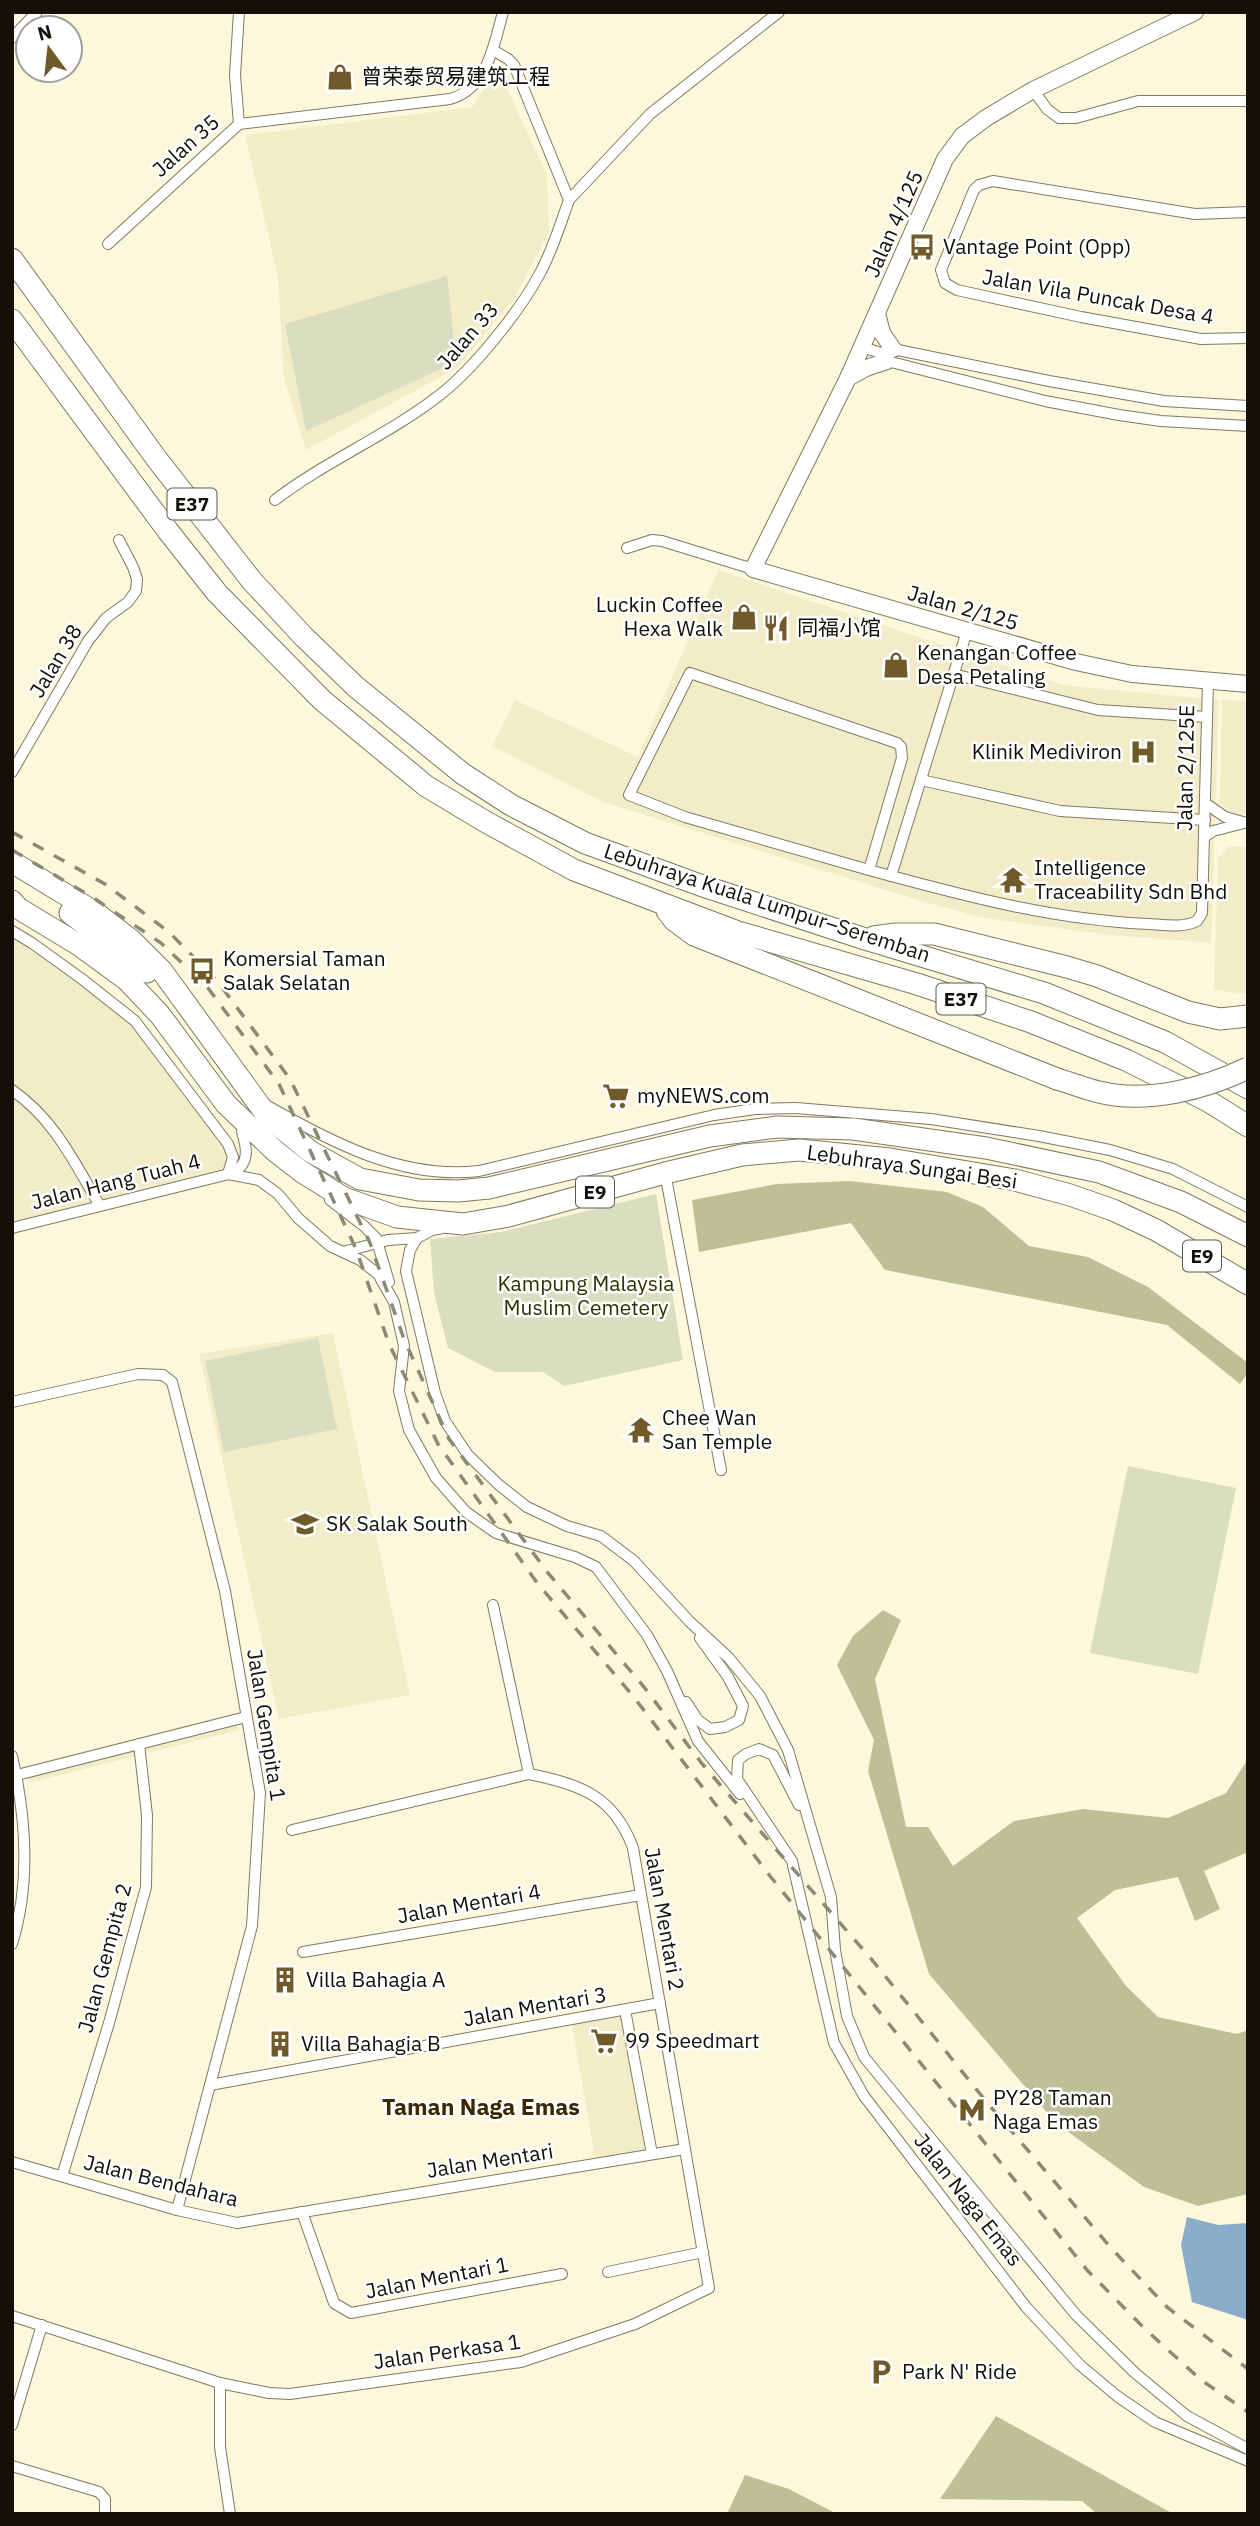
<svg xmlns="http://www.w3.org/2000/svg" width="1260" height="2526" font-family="'IBM Plex Sans','Noto Sans SC',sans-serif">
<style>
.built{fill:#f3ecc9}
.green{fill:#daddc0}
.forest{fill:#bdc096}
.water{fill:#8badcb}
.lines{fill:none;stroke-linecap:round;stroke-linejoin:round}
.street-casing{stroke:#7f7a61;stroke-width:12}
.secondary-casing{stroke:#7f7a61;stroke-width:18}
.highway-casing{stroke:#7f7a61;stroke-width:23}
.street{stroke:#fff;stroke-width:10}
.secondary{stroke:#fff;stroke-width:16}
.highway{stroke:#fff;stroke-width:21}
.rail{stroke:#8c8976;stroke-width:3.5;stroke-dasharray:12 12;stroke-linecap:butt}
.highway-bridge-casing{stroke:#7f7a61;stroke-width:23;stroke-linecap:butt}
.highway-bridge{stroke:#fff;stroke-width:21}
.labels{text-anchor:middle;stroke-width:5;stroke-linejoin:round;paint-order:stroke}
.shield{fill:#fff;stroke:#595851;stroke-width:2}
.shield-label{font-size:19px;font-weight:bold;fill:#121007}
.poi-label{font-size:21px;fill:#121007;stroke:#fff;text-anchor:start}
.street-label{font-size:21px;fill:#121007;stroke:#fff}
.park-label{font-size:21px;fill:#303100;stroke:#fff}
.neighbourhood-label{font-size:23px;font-weight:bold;fill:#392800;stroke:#fff}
</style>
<rect width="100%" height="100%" fill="#fdf8dc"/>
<g class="built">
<path d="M 498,69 L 547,175 L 549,232 L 514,299 L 457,368 L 306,450 L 284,379 L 278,277 L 245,135 L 472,107 Z"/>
<path d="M 718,570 L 1063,685 L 1219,700 L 1211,943 L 1110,935 L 1034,925 L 980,917 L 918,900 L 603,802 L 492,746 L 515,700 L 638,757 Z"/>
<path d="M 1222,700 L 1248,701 L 1248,814 L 1232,815 L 1220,803 Z"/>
<path d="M 1248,846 L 1248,994 L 1214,990 L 1218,858 L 1228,847 Z"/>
<path d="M 12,937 L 32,948 L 131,1023 L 224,1145 L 229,1157 L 224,1169 L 12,1223 Z"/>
<path d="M 333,1333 L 410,1695 L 279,1719 L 199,1354 Z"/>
<path d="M 235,1713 L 239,1730 L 29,1783 L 25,1766 Z"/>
<path d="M 621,2015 L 646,2151 L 595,2159 L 572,2024 Z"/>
</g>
<g class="green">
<path d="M 447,276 L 456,362 L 306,431 L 285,324 Z"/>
<path d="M 656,1194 L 683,1360 L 564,1386 L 543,1372 L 495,1372 L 448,1348 L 434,1293 L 430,1239 L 501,1232 Z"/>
<path d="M 318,1338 L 337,1429 L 224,1452 L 205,1361 Z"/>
<path d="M 1128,1466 L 1236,1488 L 1198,1674 L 1090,1653 Z"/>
</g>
<g class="forest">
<path d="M 850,1181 L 947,1192 L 983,1207 L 1029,1246 L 1088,1257 L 1148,1287 L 1248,1363 L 1248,1373 L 1240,1384 L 1167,1325 L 885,1270 L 851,1223 L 699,1252 L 692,1200 L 777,1184 Z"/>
<path d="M 883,1610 L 901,1620 L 875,1679 L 906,1827 L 928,1827 L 953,1866 L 1014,1821 L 1083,1809 L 1168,1818 L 1226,1793 L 1248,1759 L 1248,1852 L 1204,1871 L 1220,1909 L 1195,1921 L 1178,1877 L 1115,1890 L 1077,1918 L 1126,1986 L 1158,2017 L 1237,2034 L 1248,2030 L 1248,2194 L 1198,2206 L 1144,2187 L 1056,2123 L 929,1974 L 868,1771 L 874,1740 L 837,1665 L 853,1636 Z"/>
<path d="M 996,2416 L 1170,2512 L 1172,2514 L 1097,2514 L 1082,2501 L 940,2499 Z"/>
<path d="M 745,2475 L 789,2489 L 837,2514 L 727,2514 Z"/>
</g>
<path class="water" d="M 1187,2217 L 1218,2225 L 1248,2223 L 1248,2320 L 1192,2302 L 1181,2245 Z"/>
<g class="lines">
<g class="street-casing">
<g id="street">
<path d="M 239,12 L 235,75 L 239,124"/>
<path d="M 12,38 L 37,12"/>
<path d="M 1033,90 L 1047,109 L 1059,118 L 1076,118 L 1138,101 L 1248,101"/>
<path d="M 569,200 L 650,114 L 779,12"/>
<path d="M 1248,212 L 1195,214 L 993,181 L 979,185 L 974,190 L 941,270 L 945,283 L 957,290 L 1081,317 L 1201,339 L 1248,338"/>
<path d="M 108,244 L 239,124 L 450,99 C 487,89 494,45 503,12"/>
<path d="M 862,347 L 881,353 L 893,349 L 1049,381 L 1164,401 L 1248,406"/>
<path d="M 884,358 L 887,361 L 1045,401 L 1119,415 L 1161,421 L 1248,426"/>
<path d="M 275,500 C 327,460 389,435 441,394 C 475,367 519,312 539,275 C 552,252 560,225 569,200 L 514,65 L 508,59 L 493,50"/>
<path d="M 627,548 L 652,540 L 662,541 L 753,569"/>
<path d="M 953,674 L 1098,710 L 1207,717"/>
<path d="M 12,772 L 88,641 L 106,618 L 128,602 L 136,591 L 137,579 L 133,567 L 119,540"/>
<path d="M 921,780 L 1060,811 L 1205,820"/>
<path d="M 1205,803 L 1225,817 L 1243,822"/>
<path d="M 1204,837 L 1213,831 L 1248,822"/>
<path d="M 869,870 L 902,758 L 901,747 L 897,743 L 690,673 L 629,795 L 685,817 L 869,870 C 961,895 1053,920 1149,924 C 1165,925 1183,928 1197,921 L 1202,913 L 1208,681"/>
<path d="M 891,876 L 967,631"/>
<path d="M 12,931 L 32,943 L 82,979 L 135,1021 L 228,1144 L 233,1157 L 228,1174"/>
<path d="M 12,1090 C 55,1120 74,1162 100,1206"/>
<path d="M 266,1105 C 331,1142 402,1180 479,1171 L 714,1115 L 755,1109 L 796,1108 L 931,1119 L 1039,1136 L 1110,1150 L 1173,1169 L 1248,1207"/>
<path d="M 665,1173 L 721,1470"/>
<path d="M 228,1174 L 259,1180 L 278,1194 L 298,1218 L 330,1246 L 360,1260 L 378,1274 L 394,1302 L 404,1346 L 399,1391 L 409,1430 L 436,1478 L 466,1512 L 496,1533 L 575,1557 L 596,1567 L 647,1635 L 667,1671 L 698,1741 L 740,1794"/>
<path d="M 330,1200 L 364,1226 L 376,1238 L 389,1282"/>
<path d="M 12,1228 L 233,1173 C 250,1163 247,1148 242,1132"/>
<path d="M 417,1238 L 410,1250 L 406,1271 L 435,1393 L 445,1421 L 468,1455 L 499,1485 L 527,1507 L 567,1526 L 601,1536 L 634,1561 L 689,1621 L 729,1658 L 760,1696 L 788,1750 L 814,1839 L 831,1897 L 835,1950 L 847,2016 L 864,2057 L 1076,2315 L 1135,2373 L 1187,2416 L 1248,2449"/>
<path d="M 343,1252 L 388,1240 L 417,1238 L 432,1230 L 443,1228"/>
<path d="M 12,1402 L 138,1374 L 163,1375 L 172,1382 L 225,1591 L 260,1793 L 252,1926 L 177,2210"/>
<path d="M 493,1605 L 529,1774"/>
<path d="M 686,1702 L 698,1720 L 710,1729 L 725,1727 L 739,1720 L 743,1706 L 728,1677 L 700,1638"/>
<path d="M 12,1756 C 26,1817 31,1883 12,1944"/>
<path d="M 17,1775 L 246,1717"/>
<path d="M 799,1805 L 773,1755 L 759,1749 L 746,1754 L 738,1760 L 737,1779 L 792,1861 L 834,2043 L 864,2096 L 1026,2307 L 1080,2365 L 1117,2396 L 1155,2422 L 1248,2461"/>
<path d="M 303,1952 L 641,1895"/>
<path d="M 625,2010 L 652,2154"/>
<path d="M 210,2085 L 660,2003"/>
<path d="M 12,2162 L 177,2210 L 237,2223 L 685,2149"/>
<path d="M 62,2176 L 109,2023 L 146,1887 L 147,1815 L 139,1744"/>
<path d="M 302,2212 L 334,2303 L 351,2313 L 562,2274"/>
<path d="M 608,2272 L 703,2252"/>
<path d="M 12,2316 L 220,2383 L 269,2393 L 290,2394 L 521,2362 L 635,2324 L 709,2288 L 633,1848 C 614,1796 580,1784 529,1774 L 292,1830"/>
<path d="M 220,2383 L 220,2447 L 230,2514"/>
<path d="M 12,2425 L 42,2325"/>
<path d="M 12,2466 L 99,2492 L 105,2499 L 105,2514"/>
</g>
</g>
<g class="secondary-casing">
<g id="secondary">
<path d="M 1195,12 L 1033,90 L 986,118 L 962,136 L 945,159 L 848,378 L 753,569 L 1076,662 L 1132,674 L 1248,684"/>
<path d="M 877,313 L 882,333 L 893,349"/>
<path d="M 848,378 L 866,368 L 887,361"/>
</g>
</g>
<g class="highway-casing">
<g id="highway">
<path d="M 12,259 L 156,458 L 252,581 L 303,636 L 356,687 L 463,774 L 511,805 L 585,843 L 700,885 L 865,939 L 1044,993 L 1165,1042 L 1248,1088"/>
<path d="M 12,320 L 168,531 L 217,593 L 322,700 L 426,786 L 486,822 L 574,870 L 738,932 L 917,984 L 1031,1022 L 1126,1060 L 1208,1101 L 1248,1126"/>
<path d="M 12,862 L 96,913 L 131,940 L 162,971 L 268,1117 L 311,1152 L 360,1179 L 419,1190 L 458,1191 L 489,1188 L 710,1136 L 777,1127 L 853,1129 L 986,1148 L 1099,1172 L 1181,1202 L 1248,1236"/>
<path d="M 12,901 L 18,908 L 79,945 L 127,980 L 160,1015 L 226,1104 L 275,1151 L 302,1172 L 344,1198 L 397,1217 L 463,1224 L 509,1216 L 665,1173 L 742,1155 L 799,1150 L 890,1159 L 956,1170 L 1015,1180 L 1070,1195 L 1113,1210 L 1156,1230 L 1248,1284"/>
<path d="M 667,911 L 674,920 L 694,935 L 1057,1079"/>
<path d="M 70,913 L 147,972"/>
<path d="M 874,937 L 895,934 L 934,934 L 1067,967 L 1097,976 L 1188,1012 L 1220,1019 L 1248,1016"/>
</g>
</g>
<use href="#street" class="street"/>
<use href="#secondary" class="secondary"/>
<use href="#highway" class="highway"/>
<g class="rail">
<path d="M 12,832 L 105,884 L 169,932 L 218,982 L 290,1079 L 370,1243 L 404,1339 L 449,1439 L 548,1573 L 644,1687 L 703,1765 L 873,1961 L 985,2100 L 1111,2248 L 1167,2307 L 1248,2369"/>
<path d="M 12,850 L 92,897 L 161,943 L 208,988 L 279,1084 L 356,1249 L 389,1344 L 438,1444 L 538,1584 L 633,1696 L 770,1876 L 1087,2270 L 1144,2328 L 1201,2380 L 1248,2412"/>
</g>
<g class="highway-bridge-casing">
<path id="highway-bridge" d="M 1057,1079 C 1071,1083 1085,1089 1099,1092 C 1147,1104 1204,1089 1248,1068"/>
</g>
<use href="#highway-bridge" class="highway-bridge"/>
</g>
<defs>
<g id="shop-bare" transform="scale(2.1)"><path d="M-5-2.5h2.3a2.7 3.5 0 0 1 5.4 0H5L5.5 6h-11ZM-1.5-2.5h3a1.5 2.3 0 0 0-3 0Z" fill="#705a2a" stroke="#fff" stroke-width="2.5" paint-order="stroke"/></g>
<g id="bus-bare" transform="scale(2.1)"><path d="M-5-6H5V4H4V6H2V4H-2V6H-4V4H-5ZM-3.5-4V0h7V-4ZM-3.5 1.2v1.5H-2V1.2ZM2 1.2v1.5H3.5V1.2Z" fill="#705a2a" stroke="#fff" stroke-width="2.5" paint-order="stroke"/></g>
<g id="restaurant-bare" transform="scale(2.1)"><path d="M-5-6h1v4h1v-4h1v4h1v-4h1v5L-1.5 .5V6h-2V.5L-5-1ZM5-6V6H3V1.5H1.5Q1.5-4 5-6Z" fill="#705a2a" stroke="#fff" stroke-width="2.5" paint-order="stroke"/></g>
<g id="hospital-bare" transform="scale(2.1)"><path d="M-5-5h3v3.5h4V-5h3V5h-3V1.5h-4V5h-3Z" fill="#705a2a" stroke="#fff" stroke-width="2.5" paint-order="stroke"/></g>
<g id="temple-bare" transform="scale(2.1)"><path d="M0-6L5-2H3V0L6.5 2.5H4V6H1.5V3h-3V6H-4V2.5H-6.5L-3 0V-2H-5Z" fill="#705a2a" stroke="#fff" stroke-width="2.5" paint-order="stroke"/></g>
<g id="supermarket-bare" transform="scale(2.1)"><path d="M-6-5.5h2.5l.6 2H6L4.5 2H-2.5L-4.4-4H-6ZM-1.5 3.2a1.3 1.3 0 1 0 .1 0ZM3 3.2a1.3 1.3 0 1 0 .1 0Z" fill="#705a2a" stroke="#fff" stroke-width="2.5" paint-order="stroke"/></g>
<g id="school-bare" transform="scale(2.1)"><path d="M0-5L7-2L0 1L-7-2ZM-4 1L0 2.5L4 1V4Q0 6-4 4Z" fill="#705a2a" stroke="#fff" stroke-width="2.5" paint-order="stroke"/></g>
<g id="building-bare" transform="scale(2.1)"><path d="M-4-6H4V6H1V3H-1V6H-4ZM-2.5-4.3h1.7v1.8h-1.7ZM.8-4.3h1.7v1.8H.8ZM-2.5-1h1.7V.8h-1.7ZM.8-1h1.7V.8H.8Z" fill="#705a2a" stroke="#fff" stroke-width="2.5" paint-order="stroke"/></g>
<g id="metro-bare" transform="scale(2.1)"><path d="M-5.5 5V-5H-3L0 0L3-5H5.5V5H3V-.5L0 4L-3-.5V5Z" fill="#705a2a" stroke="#fff" stroke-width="2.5" paint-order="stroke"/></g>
<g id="parking-bare" transform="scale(2.1)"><path d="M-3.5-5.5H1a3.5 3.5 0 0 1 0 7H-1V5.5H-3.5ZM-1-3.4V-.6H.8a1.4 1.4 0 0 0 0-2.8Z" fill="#705a2a" stroke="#fff" stroke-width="2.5" paint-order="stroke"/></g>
</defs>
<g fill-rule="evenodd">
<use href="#shop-bare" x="340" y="77"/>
<use href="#bus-bare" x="922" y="247"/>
<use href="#shop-bare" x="744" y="617"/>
<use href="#restaurant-bare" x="776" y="628"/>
<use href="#shop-bare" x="896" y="665"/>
<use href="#hospital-bare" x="1143" y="752"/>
<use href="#temple-bare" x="1013" y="880"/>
<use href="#bus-bare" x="202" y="971"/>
<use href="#supermarket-bare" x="616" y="1096"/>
<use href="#temple-bare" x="641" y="1430"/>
<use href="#school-bare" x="305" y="1524"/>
<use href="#building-bare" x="285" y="1980"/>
<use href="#supermarket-bare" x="604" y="2041"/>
<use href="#building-bare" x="280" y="2044"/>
<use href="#metro-bare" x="972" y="2110"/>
<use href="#parking-bare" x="881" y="2372"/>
</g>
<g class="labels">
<g class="shield">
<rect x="167.5" y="488.5" width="49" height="31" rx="5"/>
<rect x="936.5" y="983.5" width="49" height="31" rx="5"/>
<rect x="576" y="1176.5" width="38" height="31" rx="5"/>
<rect x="1183" y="1240.5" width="38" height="31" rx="5"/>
</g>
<g class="shield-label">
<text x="192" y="511">E37</text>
<text x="961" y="1006">E37</text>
<text x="595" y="1199">E9</text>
<text x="1202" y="1263">E9</text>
</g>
<g class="poi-label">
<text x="361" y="84">曾荣泰贸易建筑工程</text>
<text x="943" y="254">Vantage Point (Opp)</text>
<text x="723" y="612" text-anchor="end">Luckin Coffee<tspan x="723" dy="24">Hexa Walk</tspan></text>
<text x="797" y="635">同福小馆</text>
<text x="917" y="660">Kenangan Coffee<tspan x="917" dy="24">Desa Petaling</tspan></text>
<text x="1122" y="759" text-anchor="end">Klinik Mediviron</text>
<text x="1034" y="875">Intelligence<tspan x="1034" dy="24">Traceability Sdn Bhd</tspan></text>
<text x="223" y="966">Komersial Taman<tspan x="223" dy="24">Salak Selatan</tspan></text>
<text x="637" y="1103">myNEWS.com</text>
<text x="662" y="1425">Chee Wan<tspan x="662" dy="24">San Temple</tspan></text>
<text x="326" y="1531">SK Salak South</text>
<text x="306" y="1987">Villa Bahagia A</text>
<text x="625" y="2048">99 Speedmart</text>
<text x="301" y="2051">Villa Bahagia B</text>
<text x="993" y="2105">PY28 Taman<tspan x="993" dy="24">Naga Emas</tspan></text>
<text x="902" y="2379">Park N' Ride</text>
</g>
<g class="street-label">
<text transform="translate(186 146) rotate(-42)" y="7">Jalan 35</text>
<text transform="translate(894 224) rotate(-66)" y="7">Jalan 4/125</text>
<text transform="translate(1098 297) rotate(10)" y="7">Jalan Vila Puncak Desa 4</text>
<text transform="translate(468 336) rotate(-49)" y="7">Jalan 33</text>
<text transform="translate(963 608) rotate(16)" y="7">Jalan 2/125</text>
<text transform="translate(56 661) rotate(-59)" y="7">Jalan 38</text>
<text transform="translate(1186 768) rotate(-89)" y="7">Jalan 2/125E</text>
<text transform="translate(767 903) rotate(18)" y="7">Lebuhraya Kuala Lumpur–Seremban</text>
<text transform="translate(912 1167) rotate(8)" y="7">Lebuhraya Sungai Besi</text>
<text transform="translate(116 1182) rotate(-14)" y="7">Jalan Hang Tuah 4</text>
<text transform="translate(266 1725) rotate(81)" y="7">Jalan Gempita 1</text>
<text transform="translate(469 1904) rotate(-10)" y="7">Jalan Mentari 4</text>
<text transform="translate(664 1919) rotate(80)" y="7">Jalan Mentari 2</text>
<text transform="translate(105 1958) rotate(-75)" y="7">Jalan Gempita 2</text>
<text transform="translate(535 2007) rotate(-10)" y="7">Jalan Mentari 3</text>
<text transform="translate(490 2161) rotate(-9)" y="7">Jalan Mentari</text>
<text transform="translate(161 2181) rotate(14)" y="7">Jalan Bendahara</text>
<text transform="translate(968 2200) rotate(52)" y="7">Jalan Naga Emas</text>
<text transform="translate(437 2278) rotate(-11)" y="7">Jalan Mentari 1</text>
<text transform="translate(447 2352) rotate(-8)" y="7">Jalan Perkasa 1</text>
</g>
<g class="park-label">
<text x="586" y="1291">Kampung Malaysia<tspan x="586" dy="24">Muslim Cemetery</tspan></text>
</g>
<g class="neighbourhood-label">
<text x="481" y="2115">Taman Naga Emas</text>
</g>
</g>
<rect width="1260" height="2526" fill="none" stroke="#121007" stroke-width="28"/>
<g transform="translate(49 49) rotate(345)"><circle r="33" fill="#ffffff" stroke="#a09f9c" stroke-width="2"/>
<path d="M0-5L12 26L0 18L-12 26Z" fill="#705a2a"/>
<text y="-10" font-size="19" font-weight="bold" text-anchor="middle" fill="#121007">N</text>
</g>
</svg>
